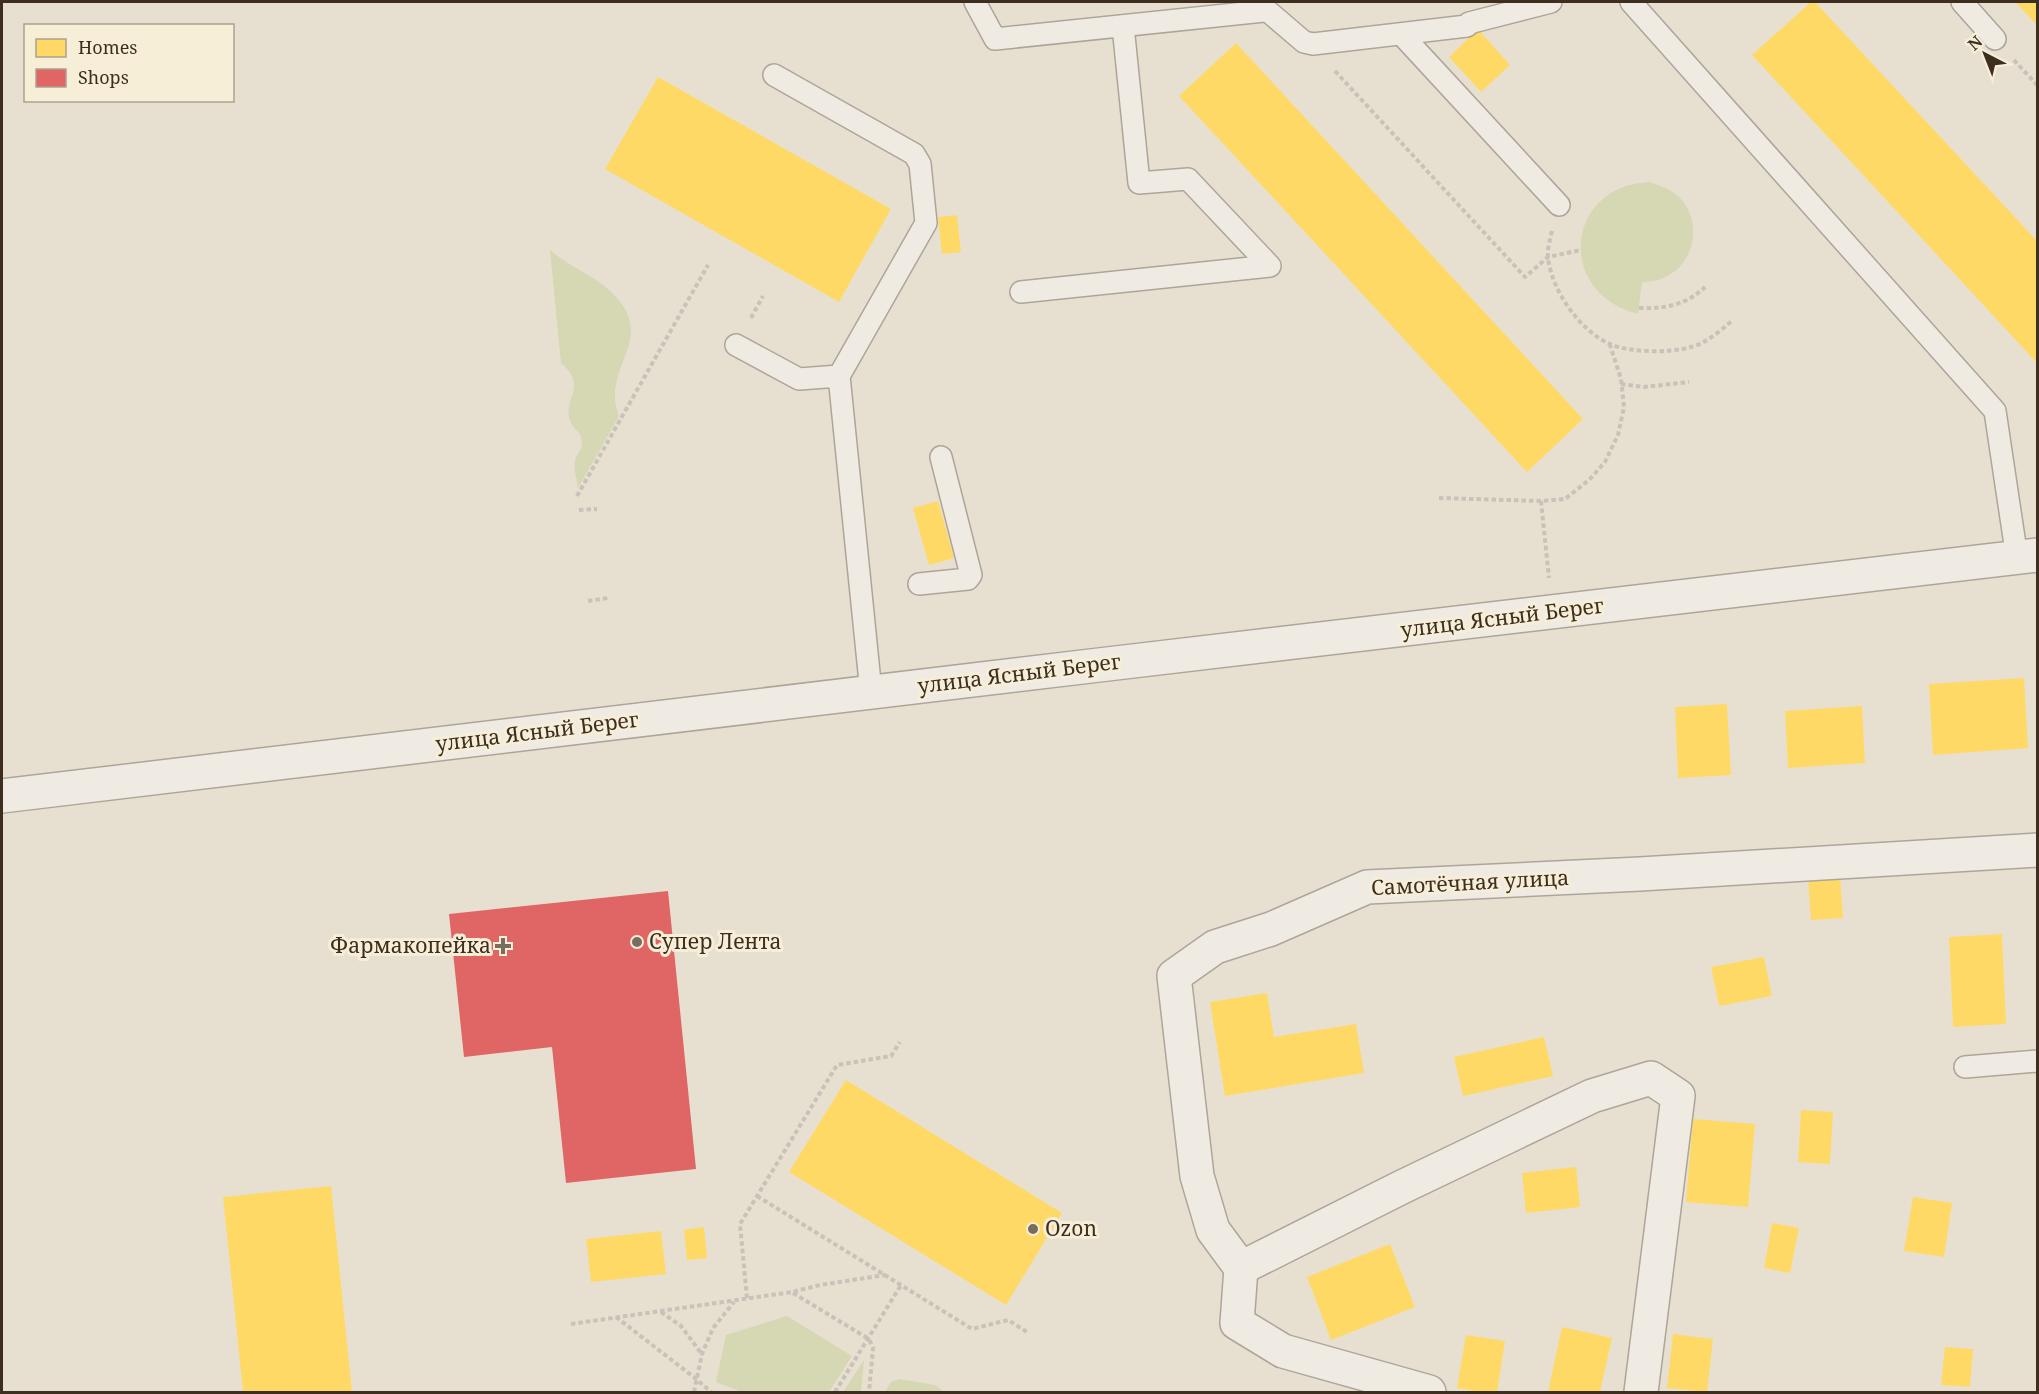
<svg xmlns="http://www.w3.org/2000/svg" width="2039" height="1394" font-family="'Noto Serif',serif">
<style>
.green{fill:#d6d7b3}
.homes{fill:#ffd966}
.shops{fill:#e06666}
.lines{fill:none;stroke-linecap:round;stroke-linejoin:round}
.service-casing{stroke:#ada599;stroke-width:24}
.minor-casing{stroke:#ada599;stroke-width:36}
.path{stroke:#c8c2b9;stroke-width:4;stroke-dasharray:4.5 3;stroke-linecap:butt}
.service{stroke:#efebe3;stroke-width:21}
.minor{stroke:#efebe3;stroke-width:33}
.poi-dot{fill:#786c5e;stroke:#f7eed8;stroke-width:2}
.labels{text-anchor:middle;stroke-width:6;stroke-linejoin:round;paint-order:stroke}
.street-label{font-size:21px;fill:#3d2e20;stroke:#f7eed8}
.poi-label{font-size:21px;fill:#3d2e20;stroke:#f7eed8;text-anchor:start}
</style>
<rect width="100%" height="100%" fill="#e7e0d1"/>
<g class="green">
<path d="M 1650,182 C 1661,186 1671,189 1679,197 C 1702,219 1696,260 1669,275 C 1661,280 1652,282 1642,282 L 1638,314 C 1554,292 1566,185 1650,182 Z"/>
<path d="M 550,250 C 572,269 599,277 617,298 C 650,336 614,359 615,398 C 615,404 617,411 619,416 L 578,488 C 577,480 573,468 575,460 C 577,454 582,450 582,443 C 582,431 575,431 571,423 C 560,399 590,388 561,363 Z"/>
<path d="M 787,1316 L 852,1356 L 829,1392 L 742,1392 L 716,1382 L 726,1335 Z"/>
<path d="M 864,1360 L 861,1392 L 843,1392 Z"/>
<path d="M 900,1379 L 935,1385 L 944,1392 L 885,1392 L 891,1382 Z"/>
</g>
<g class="homes">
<path d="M 1811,2 L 1815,2 L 2038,242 L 2038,364 L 1752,55 Z"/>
<path d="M 2015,2 L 2038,2 L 2038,26 Z"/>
<path d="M 1478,29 L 1510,65 L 1481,92 L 1449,57 Z"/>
<path d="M 1236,43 L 1583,419 L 1527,472 L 1179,96 Z"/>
<path d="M 658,77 L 891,209 L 839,302 L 605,169 Z"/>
<path d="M 957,215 L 961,252 L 942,254 L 938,217 Z"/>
<path d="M 938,501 L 954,558 L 929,565 L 913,508 Z"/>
<path d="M 2024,678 L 2028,748 L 1933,755 L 1929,684 Z"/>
<path d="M 1727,704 L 1731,775 L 1678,778 L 1675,707 Z"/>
<path d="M 1862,706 L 1865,763 L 1788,768 L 1785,711 Z"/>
<path d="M 1840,875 L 1843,918 L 1811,920 L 1808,878 Z"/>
<path d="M 2002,934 L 2006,1024 L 1953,1027 L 1949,937 Z"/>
<path d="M 1764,957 L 1772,996 L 1719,1006 L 1711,967 Z"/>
<path d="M 1267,993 L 1274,1037 L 1356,1024 L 1364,1073 L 1225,1096 L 1210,1002 Z"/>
<path d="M 1544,1037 L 1553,1076 L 1463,1096 L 1454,1057 Z"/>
<path d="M 846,1080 L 1062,1213 L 1006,1305 L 789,1172 Z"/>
<path d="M 1801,1110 L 1833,1112 L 1830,1164 L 1798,1162 Z"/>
<path d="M 1693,1119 L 1755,1124 L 1748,1207 L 1686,1202 Z"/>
<path d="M 1576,1167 L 1580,1207 L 1526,1213 L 1522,1173 Z"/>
<path d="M 331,1186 L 352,1392 L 243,1392 L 223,1197 Z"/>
<path d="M 1913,1197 L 1952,1203 L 1944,1257 L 1904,1251 Z"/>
<path d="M 1772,1223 L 1799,1228 L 1790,1273 L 1764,1268 Z"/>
<path d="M 704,1227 L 707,1258 L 687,1260 L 684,1230 Z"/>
<path d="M 661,1231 L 666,1274 L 591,1282 L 586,1239 Z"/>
<path d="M 1390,1244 L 1415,1307 L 1331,1340 L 1307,1277 Z"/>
<path d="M 1562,1327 L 1612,1338 L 1600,1392 L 1548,1392 Z"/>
<path d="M 1673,1334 L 1713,1339 L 1707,1392 L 1667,1388 Z"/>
<path d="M 1466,1335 L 1505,1341 L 1497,1392 L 1481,1392 L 1457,1388 Z"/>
<path d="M 1945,1347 L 1973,1349 L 1970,1387 L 1941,1385 Z"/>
</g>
<path class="shops" d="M 668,891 L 696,1169 L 566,1183 L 552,1047 L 464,1057 L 449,914 Z"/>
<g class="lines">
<g class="service-casing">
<g id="service">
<path d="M 975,2 L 995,39 L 1264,11 L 1269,12 L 1304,42 L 1313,44 L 1467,26"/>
<path d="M 1631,2 L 1995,411 L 2017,558"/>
<path d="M 1962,2 L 1995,39"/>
<path d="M 1469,23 L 1551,2"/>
<path d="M 1402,35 L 1559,205"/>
<path d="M 774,75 L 914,154 L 920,164 L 926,223 L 839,376"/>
<path d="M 1021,292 L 1270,266 L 1188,179 L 1139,183 L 1123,26"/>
<path d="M 736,345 L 799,379 L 839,376 L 871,692"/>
<path d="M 919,584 L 968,579 L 971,575 L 941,457"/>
<path d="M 1965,1067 L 2038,1061"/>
</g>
</g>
<g class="minor-casing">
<g id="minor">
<path d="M 2,796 L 1099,665 L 2038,555"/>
<path d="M 1241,1268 L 1402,1187 L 1592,1096 L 1651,1078 L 1678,1096 L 1641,1392"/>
<path d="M 1429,1392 L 1283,1351 L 1237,1323 L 1241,1268 L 1213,1230 L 1197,1176 L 1174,976 L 1215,947 L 1271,929 L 1367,887 L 1640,874 L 2038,850"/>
</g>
</g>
<g class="path">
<path d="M 2014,60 L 2038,86"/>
<path d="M 1335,71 L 1525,277 L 1548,257 L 1581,250"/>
<path d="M 1552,231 C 1550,240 1547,250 1548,258 C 1552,291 1580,331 1610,344 C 1630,353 1671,353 1691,347 C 1707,343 1721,330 1733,320"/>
<path d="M 1639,308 C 1665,309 1686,305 1705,287"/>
<path d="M 751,318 L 763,296"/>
<path d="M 1621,384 L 1644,387 L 1689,382"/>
<path d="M 577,496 L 708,265"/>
<path d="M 1439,498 L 1541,501 L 1565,499 L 1589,480 L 1605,462 L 1618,435 L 1624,407 L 1621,379 L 1610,345"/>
<path d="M 1541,501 L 1549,578"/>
<path d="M 579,510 L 597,509"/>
<path d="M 588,601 L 608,598"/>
<path d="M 757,1196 L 972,1329 L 1008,1320 L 1027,1332"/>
<path d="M 793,1293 L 869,1339 L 873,1348 L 869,1392"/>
<path d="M 747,1298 L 740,1224 L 837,1065 L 891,1056 L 900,1042"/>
<path d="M 661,1312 L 681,1326 L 701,1353"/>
<path d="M 616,1317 L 695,1378 L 711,1392"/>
<path d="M 571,1324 L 792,1292 L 820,1285 L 885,1275"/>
<path d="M 694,1392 L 702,1354 L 713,1328 L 734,1302"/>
<path d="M 835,1392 L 901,1285"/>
</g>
<use href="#service" class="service"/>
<use href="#minor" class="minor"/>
</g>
<g class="poi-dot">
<circle cx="637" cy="942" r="6"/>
<path d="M500 937h6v6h6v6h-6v6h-6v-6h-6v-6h6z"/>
<circle cx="1033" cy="1229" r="6"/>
</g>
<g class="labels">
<g class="street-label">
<text transform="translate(1502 618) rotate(-7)" y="7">улица Ясный Берег</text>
<text transform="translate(1019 674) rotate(-7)" y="7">улица Ясный Берег</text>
<text transform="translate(537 732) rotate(-7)" y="7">улица Ясный Берег</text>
<text transform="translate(1470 883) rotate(-3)" y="7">Самотёчная улица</text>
</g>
<g class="poi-label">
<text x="649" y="949">Супер Лента</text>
<text x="491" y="953" text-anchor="end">Фармакопейка</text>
<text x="1045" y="1236">Ozon</text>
</g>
</g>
<rect width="2039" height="1394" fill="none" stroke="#3d2e20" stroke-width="6"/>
<rect x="24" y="24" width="210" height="78" fill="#f7eed8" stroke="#ada18e" stroke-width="1.5"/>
<rect x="36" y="39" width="30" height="18" fill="#ffd966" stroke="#ada18e" stroke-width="1.5"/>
<text x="78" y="54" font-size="18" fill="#3d2e20">Homes</text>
<rect x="36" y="69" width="30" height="18" fill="#e06666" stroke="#ada18e" stroke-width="1.5"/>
<text x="78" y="84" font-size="18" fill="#3d2e20">Shops</text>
<g transform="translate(1985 54) rotate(318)" stroke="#f7eed8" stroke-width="4.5" paint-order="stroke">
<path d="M0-4.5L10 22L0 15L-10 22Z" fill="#3d2e20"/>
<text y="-9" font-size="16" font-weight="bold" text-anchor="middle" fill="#3d2e20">N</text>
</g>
</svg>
